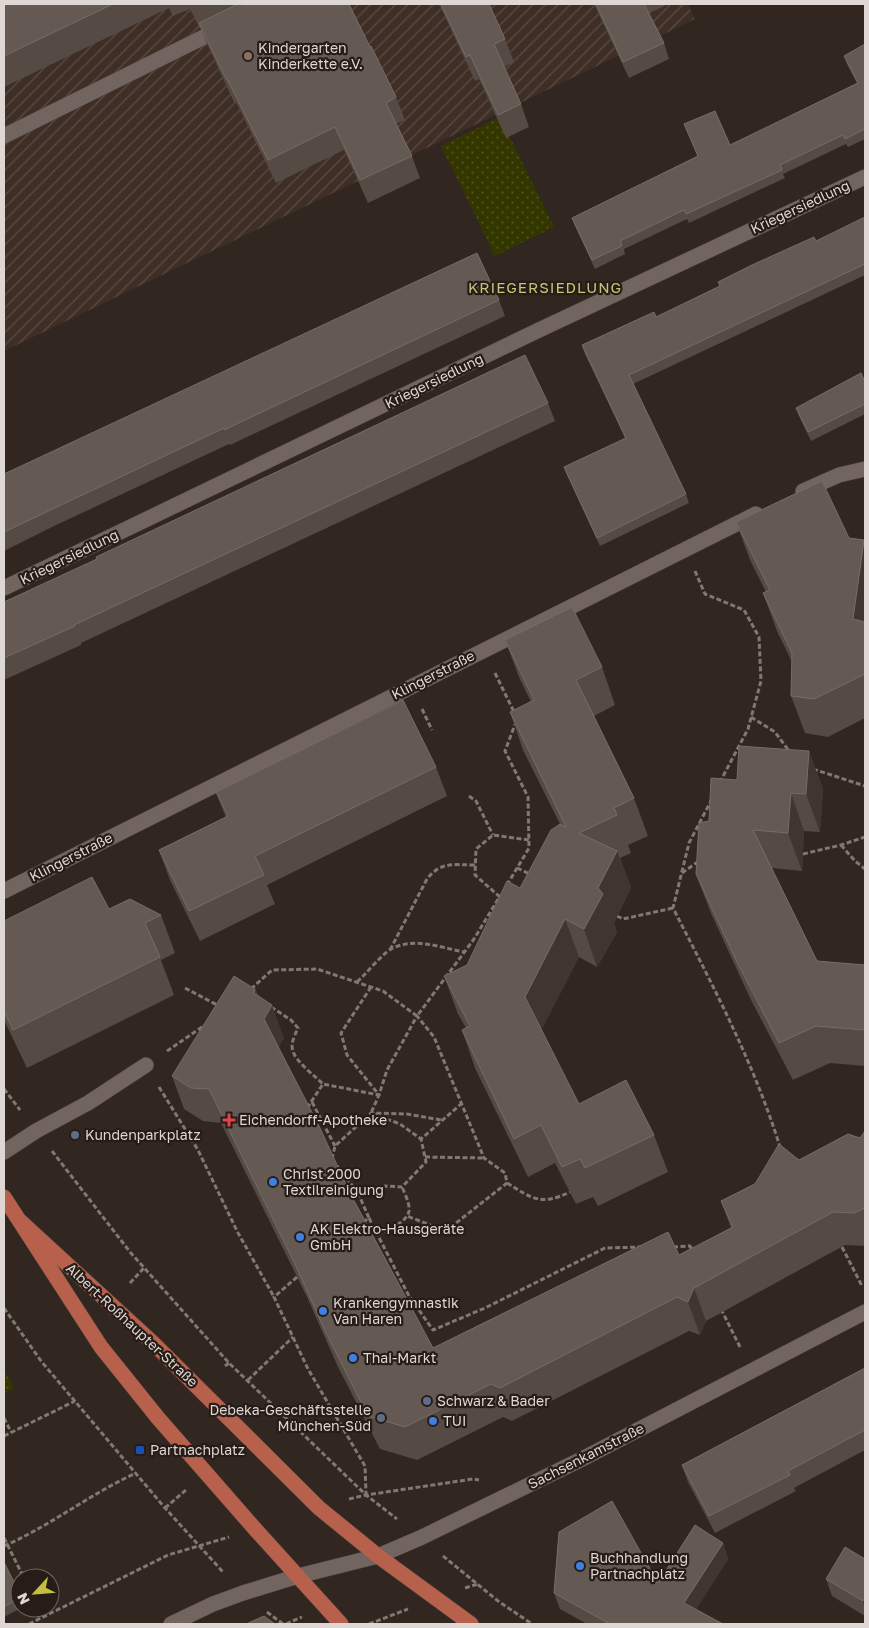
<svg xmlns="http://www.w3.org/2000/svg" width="869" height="1628" font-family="'Golos Text',sans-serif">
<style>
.industrial{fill:url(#industrial-furrows)}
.park{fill:url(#park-dots)}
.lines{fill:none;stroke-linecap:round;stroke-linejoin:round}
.minor-casing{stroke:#4b433e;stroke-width:16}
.major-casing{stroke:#4b433e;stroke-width:16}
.path{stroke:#817873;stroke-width:3;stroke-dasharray:5 2.5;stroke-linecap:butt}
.minor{stroke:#72655f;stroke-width:15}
.major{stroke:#b7614c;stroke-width:15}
.wall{fill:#554a44}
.shaded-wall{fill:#41352f}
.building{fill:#645953;stroke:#776d67}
.education-dot{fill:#8d6e63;stroke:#271c17;stroke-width:2}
.health-dot{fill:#e0444e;stroke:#271c17;stroke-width:2}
.service-dot{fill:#5c6f8a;stroke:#271c17;stroke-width:2}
.shop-dot{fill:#3f7fe0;stroke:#271c17;stroke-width:2}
.transit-dot{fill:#1a4fb4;stroke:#271c17;stroke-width:2}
.labels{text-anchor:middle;stroke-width:4.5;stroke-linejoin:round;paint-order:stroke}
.poi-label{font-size:14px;fill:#ded7d3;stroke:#271c17;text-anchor:start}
.street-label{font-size:14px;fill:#ded7d3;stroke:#271c17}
.neighbourhood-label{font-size:15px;letter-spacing:1px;fill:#c5c577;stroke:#271c17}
</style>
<defs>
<pattern id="industrial-furrows" width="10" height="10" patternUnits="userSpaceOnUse" patternTransform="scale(1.25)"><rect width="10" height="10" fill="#3f2e26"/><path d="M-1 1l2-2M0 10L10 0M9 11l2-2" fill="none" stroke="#5a4c45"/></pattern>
<pattern id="park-dots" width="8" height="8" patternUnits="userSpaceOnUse" patternTransform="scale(1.25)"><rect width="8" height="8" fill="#343600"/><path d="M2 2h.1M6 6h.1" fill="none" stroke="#515224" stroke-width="1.8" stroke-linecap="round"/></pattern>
</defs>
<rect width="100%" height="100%" fill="#312620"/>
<path class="industrial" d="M 4,4 L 688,4 L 695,19 L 4,351 Z"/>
<g class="park">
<path d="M 500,117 L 554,227 L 495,256 L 441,146 Z"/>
<path d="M 4,1370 L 14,1388 L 4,1394 Z"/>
</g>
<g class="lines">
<g class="minor-casing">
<g id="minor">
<path d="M 4,136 L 222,28"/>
<path d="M 803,491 L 839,475 L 865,469"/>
<path d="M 4,588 L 539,330 L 865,177"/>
<path d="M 4,891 L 756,514"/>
<path d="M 4,1152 L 36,1131 L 88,1103 L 146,1065"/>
<path d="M 171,1624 L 213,1604 L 243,1593 L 298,1576 L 378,1556 L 420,1538 L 582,1459 L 865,1312"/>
</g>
</g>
<g class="major-casing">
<g id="major">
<path d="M 4,1197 L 101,1347 L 158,1418 L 255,1529 L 341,1624"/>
<path d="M 20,1221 L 153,1343 L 319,1508 L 378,1556 L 471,1624"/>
</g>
</g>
<g class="path">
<path d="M 695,571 L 705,594 L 744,610 L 759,637 L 761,681 L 748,729 L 720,782"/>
<path d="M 495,673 L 514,712"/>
<path d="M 422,709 L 432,730"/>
<path d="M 751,717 L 775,732 L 789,751"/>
<path d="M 813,769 L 865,786"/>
<path d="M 469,796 L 476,801 L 493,835"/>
<path d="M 712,799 L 689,843 L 673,908 C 713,986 754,1063 780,1147"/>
<path d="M 841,845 L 855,861 L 865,869"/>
<path d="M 803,854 L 841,845 L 865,837"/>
<path d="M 517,868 L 532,875"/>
<path d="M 682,873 L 699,861"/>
<path d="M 507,885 L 529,848 L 528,797 L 505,751 L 516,722"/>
<path d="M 500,897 L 475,875 L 476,849 L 493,835 L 529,840"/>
<path d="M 617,916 L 623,919 L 673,908"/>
<path d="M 390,950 L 427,879 C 441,861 454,865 475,865"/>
<path d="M 357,982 C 366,974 381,955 391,949 C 414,937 439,947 464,952"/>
<path d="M 371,987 L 341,1033 L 347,1055 L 379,1095 L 371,1113 L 400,1124 L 421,1139"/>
<path d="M 185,988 L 219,1006"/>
<path d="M 251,989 L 272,970 L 317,969 L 383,991 L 417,1016 L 474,939 L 500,896"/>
<path d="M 271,1007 L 291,1020 L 298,1028 C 295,1035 290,1044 293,1051 C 295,1061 316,1077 323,1084"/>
<path d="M 167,1051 L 205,1025"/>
<path d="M 159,1087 L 198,1150 L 237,1231 L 274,1297"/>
<path d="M 4,1089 L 20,1110"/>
<path d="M 312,1102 L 335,1146"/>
<path d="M 307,1108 L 323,1084 L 379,1095 L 387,1070 L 417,1016 L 434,1037 L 484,1158 L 505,1173 L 507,1183 L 451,1227 L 443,1230 L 407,1216"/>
<path d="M 52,1151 L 130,1252 L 229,1363 L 366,1495 L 397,1519"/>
<path d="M 425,1157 L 484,1158"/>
<path d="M 332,1159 L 335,1146 L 371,1113 L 407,1114 L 441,1120"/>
<path d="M 337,1166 L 358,1193"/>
<path d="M 507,1183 C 533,1199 541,1206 570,1192"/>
<path d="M 369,1218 L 409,1296 L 433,1330 L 485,1308 L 605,1248 L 642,1247"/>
<path d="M 363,1222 L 369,1218 L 358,1193 L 385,1186 L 402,1187 L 426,1162 L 421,1139 L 461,1104"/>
<path d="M 377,1235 C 386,1230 407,1223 409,1211 C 410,1204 405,1194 402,1187"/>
<path d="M 673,1247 L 690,1246 L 692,1250"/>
<path d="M 842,1247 L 862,1286"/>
<path d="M 297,1277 L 274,1297 L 308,1369 L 365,1466 L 366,1494"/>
<path d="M 130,1283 L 144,1268"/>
<path d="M 4,1308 L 41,1361 L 165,1508 L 223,1572"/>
<path d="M 721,1309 L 741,1349"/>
<path d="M 225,1366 L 229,1363"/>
<path d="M 248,1380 L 293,1337"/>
<path d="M 4,1418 L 11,1432"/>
<path d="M 4,1436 L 75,1401"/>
<path d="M 349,1499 L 366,1495 L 473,1479 L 479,1480"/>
<path d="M 165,1508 L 186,1490"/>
<path d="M 4,1538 L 24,1578"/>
<path d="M 4,1546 C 50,1526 90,1494 136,1473"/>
<path d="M 443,1556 L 498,1601 L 532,1624"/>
<path d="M 465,1588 L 478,1584"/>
<path d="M 40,1608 L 44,1616"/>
<path d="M 267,1612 L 283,1624"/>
<path d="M 29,1624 L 168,1555 L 229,1537"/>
<path d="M 286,1624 L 302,1617"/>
<path d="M 369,1624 L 408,1609"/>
</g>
<use href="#minor" class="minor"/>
<use href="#major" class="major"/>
</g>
<g class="wall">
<path d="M 4,4 L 246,4 L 247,6 L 370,47 L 396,97 L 405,120 L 396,124 L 412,156 L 420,178 L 368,203 L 344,150 L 276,183 L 236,102 L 234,102 L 208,46 L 201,28 L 200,29 L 190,9 L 173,16 L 169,8 L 4,87 Z"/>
<path d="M 439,4 L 489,4 L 505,39 L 514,62 L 504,67 L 521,104 L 529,127 L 506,138 L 479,79 L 475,81 Z"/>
<path d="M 594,4 L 664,4 L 665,6 L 649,13 L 664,43 L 669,59 L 629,78 Z"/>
<path d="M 865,44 L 865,139 L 848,147 L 846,144 L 783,174 L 785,178 L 689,223 L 687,219 L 624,249 L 625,254 L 595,269 L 575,226 L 572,218 L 698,157 L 684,124 L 730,145 L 857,83 L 847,64 L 844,56 Z"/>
<path d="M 865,217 L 865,275 L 633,384 L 686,494 L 689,503 L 600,546 L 567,475 L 564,467 L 625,438 L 585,354 L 582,345 L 656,317 L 720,286 L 718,282 L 816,241 Z"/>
<path d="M 499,300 L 505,316 L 230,445 L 229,444 L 52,527 L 4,551 L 4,474 Z"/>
<path d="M 865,382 L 865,414 L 811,441 L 799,416 L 796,408 Z"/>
<path d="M 548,403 L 555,421 L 81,643 L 81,645 L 4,680 L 4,602 Z"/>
<path d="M 736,522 L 864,540 L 865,544 L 865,718 L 828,737 L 805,733 L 791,696 L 792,662 L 777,631 L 763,593 L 766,592 L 750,560 Z"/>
<path d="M 505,640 L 602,667 L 615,705 L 594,716 L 634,798 L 648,836 L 628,845 L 631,853 L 620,858 L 631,888 L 614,923 L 617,932 L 597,967 L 579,957 L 541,1030 L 579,1104 L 654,1135 L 668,1172 L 598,1206 L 593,1197 L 576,1204 L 555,1163 L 528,1177 L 475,1068 L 462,1030 L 466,1028 L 458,1014 L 444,976 L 467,965 L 520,888 L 560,824 L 523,750 L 510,712 L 531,702 L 519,677 Z"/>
<path d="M 809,751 L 823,789 L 820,832 L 804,831 L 802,871 L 772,868 L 817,961 L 865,965 L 865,1066 L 830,1063 L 793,1080 L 751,1000 L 710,911 L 696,874 L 709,821 Z"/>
<path d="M 436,767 L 447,796 L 267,885 L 275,904 L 200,941 L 170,880 L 159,850 L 226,818 L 216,792 Z"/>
<path d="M 109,909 L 161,915 L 175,953 L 161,960 L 174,995 L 27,1068 L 4,1020 L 4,921 Z"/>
<path d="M 255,989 L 258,995 L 284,1038 L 278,1047 L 349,1191 L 433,1348 L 679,1255 L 731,1228 L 721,1201 L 799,1160 L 860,1138 L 865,1131 L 865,1246 L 845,1245 L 706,1321 L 700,1335 L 689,1331 L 512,1421 L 503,1417 L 417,1460 L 380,1449 L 338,1367 L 307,1297 L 221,1123 L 203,1121 L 184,1109 L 172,1076 Z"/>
<path d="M 865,1368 L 865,1450 L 794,1488 L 796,1491 L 715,1533 L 688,1482 L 682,1465 Z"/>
<path d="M 723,1543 L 728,1559 L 696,1609 L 723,1624 L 587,1624 L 560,1609 L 554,1593 L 658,1583 Z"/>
<path d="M 865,1559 L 865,1616 L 832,1596 L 826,1579 Z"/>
<path d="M 4,1562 L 20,1594 L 20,1608 L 21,1608 L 4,1617 Z"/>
</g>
<g class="shaded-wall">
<path d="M 864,540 L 865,544 L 865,653 L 853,619 Z"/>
<path d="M 809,751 L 823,789 L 820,832 L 806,794 Z"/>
<path d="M 791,793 L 804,831 L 802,871 L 788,833 Z"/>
<path d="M 617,851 L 631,888 L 614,923 L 617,932 L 597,967 L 584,929 L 598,888 Z"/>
<path d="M 565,919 L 579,957 L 539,1035 L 525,997 Z"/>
<path d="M 255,989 L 265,1016 L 272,1005 L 284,1038 L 276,1052 L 254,993 Z"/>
<path d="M 694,1288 L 706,1321 L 700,1335 L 688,1302 Z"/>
<path d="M 723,1543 L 728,1559 L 690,1619 L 684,1603 Z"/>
<path d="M 865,1597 L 865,1608 L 863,1601 Z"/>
</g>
<g class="building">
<path d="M 4,4 L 113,4 L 4,56 Z"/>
<path d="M 238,4 L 246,4 L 247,6 L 251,4 L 349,4 L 370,47 L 371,46 L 396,97 L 386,103 L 412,156 L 360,180 L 335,127 L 268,160 L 227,79 L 226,79 L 199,23 Z"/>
<path d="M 441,4 L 489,4 L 505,39 L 494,44 L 521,104 L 498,115 L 470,55 L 466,57 Z"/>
<path d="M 596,4 L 644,4 L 664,43 L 623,62 Z"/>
<path d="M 865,44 L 865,129 L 845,139 L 843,135 L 780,165 L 782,170 L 686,214 L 684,210 L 620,241 L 622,246 L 592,260 L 572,218 L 698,156 L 684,124 L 715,111 L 730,145 L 858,83 L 844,56 Z"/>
<path d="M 865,217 L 865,264 L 629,375 L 686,494 L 597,538 L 564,467 L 626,438 L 582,345 L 654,312 L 656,317 L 720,286 L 718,282 L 752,265 L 814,237 L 816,241 Z"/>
<path d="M 477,253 L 499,300 L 224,430 L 224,428 L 4,532 L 4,474 Z"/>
<path d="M 525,355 L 548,403 L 74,625 L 75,626 L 4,658 L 4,602 L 97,559 L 96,557 Z"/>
<path d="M 861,373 L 865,382 L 865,404 L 808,432 L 796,408 Z"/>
<path d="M 822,481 L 849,538 L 864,540 L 853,619 L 865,622 L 865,674 L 814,699 L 791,696 L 792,653 L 763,593 L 770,590 L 736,522 Z"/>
<path d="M 572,607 L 602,667 L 576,680 L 634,798 L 614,808 L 617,815 L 579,833 L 617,851 L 598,888 L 603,894 L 584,929 L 565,919 L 525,997 L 579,1104 L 626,1080 L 654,1135 L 585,1168 L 580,1159 L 562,1167 L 541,1125 L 514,1139 L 462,1030 L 470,1026 L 444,976 L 467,965 L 507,881 L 520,888 L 551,830 L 560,824 L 566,827 L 510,712 L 534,700 L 505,640 Z"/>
<path d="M 403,700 L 436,767 L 255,856 L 264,875 L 189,911 L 159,850 L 228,816 L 216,792 Z"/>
<path d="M 739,746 L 809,751 L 806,794 L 791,793 L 788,833 L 753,830 L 817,961 L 865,965 L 865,1030 L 816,1026 L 779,1043 L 737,962 L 696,874 L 699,823 L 709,821 L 711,778 L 737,780 Z"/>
<path d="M 92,877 L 109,909 L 130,899 L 161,915 L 145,923 L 160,957 L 13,1030 L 4,1011 L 4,921 Z"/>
<path d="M 234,976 L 255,989 L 254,993 L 272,1005 L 264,1019 L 320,1128 L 349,1191 L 433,1348 L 668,1232 L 679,1255 L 733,1227 L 721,1201 L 755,1184 L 779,1144 L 799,1160 L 848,1134 L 860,1138 L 865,1131 L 865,1208 L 854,1213 L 833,1212 L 694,1288 L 688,1302 L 677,1297 L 500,1388 L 491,1384 L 405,1427 L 368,1416 L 326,1333 L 295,1264 L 209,1089 L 191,1088 L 172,1076 Z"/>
<path d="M 865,1368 L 865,1430 L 788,1471 L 790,1475 L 709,1516 L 682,1465 Z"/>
<path d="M 612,1501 L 658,1583 L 695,1525 L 723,1543 L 684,1603 L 723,1624 L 610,1624 L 554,1593 L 559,1532 Z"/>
<path d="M 845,1547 L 865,1559 L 865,1597 L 863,1601 L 826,1579 Z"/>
<path d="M 4,1562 L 20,1594 L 20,1598 L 4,1607 Z"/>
<path d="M 264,1616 L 275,1624 L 246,1624 Z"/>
</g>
<circle class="education-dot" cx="248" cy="56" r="5"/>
<path class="health-dot" d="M226.5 1112.5h5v5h5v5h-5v5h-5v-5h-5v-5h5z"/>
<g class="service-dot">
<circle cx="75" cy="1135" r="5"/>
<circle cx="427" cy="1401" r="5"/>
<circle cx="381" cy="1418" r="5"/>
</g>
<g class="shop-dot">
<circle cx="273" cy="1182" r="5"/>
<circle cx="300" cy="1237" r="5"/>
<circle cx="323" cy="1311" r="5"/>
<circle cx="353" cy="1358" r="5"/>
<circle cx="433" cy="1421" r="5"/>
<circle cx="580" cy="1566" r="5"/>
</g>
<rect class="transit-dot" x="135" y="1445" width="10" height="10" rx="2.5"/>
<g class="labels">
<g class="poi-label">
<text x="258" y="53">Kindergarten<tspan x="258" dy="16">Kinderkette e.V.</tspan></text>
<text x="239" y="1125">Eichendorff-Apotheke</text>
<text x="85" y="1140">Kundenparkplatz</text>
<text x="283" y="1179">Christ 2000<tspan x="283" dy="16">Textilreinigung</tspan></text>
<text x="310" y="1234">AK Elektro-Hausgeräte<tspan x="310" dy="16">GmbH</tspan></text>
<text x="333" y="1308">Krankengymnastik<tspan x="333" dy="16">Van Haren</tspan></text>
<text x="363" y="1363">Thai-Markt</text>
<text x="437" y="1406">Schwarz &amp; Bader</text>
<text x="371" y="1415" text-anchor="end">Debeka-Geschäftsstelle<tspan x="371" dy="16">München-Süd</tspan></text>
<text x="443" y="1426">TUI</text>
<text x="150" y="1455">Partnachplatz</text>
<text x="590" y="1563">Buchhandlung<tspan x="590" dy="16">Partnachplatz</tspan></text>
</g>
<g class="street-label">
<text transform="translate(800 207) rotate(-25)" y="5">Kriegersiedlung</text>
<text transform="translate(434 381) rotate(-26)" y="5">Kriegersiedlung</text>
<text transform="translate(69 557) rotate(-26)" y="5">Kriegersiedlung</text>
<text transform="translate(433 675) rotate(-27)" y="5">Klingerstraße</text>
<text transform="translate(71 857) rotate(-27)" y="5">Klingerstraße</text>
<text transform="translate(132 1325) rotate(43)" y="5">Albert-Roßhaupter-Straße</text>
<text transform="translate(586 1456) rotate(-27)" y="5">Sachsenkamstraße</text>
</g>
<g class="neighbourhood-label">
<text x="545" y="293">KRIEGERSIEDLUNG</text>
</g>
</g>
<rect width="869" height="1628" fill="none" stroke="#ded7d3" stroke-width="10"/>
<g transform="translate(35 1593) rotate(244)"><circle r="24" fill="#271c17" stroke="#706762"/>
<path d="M0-4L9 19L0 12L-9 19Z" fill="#c1be40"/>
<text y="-8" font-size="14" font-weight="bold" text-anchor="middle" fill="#ded7d3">N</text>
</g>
</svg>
